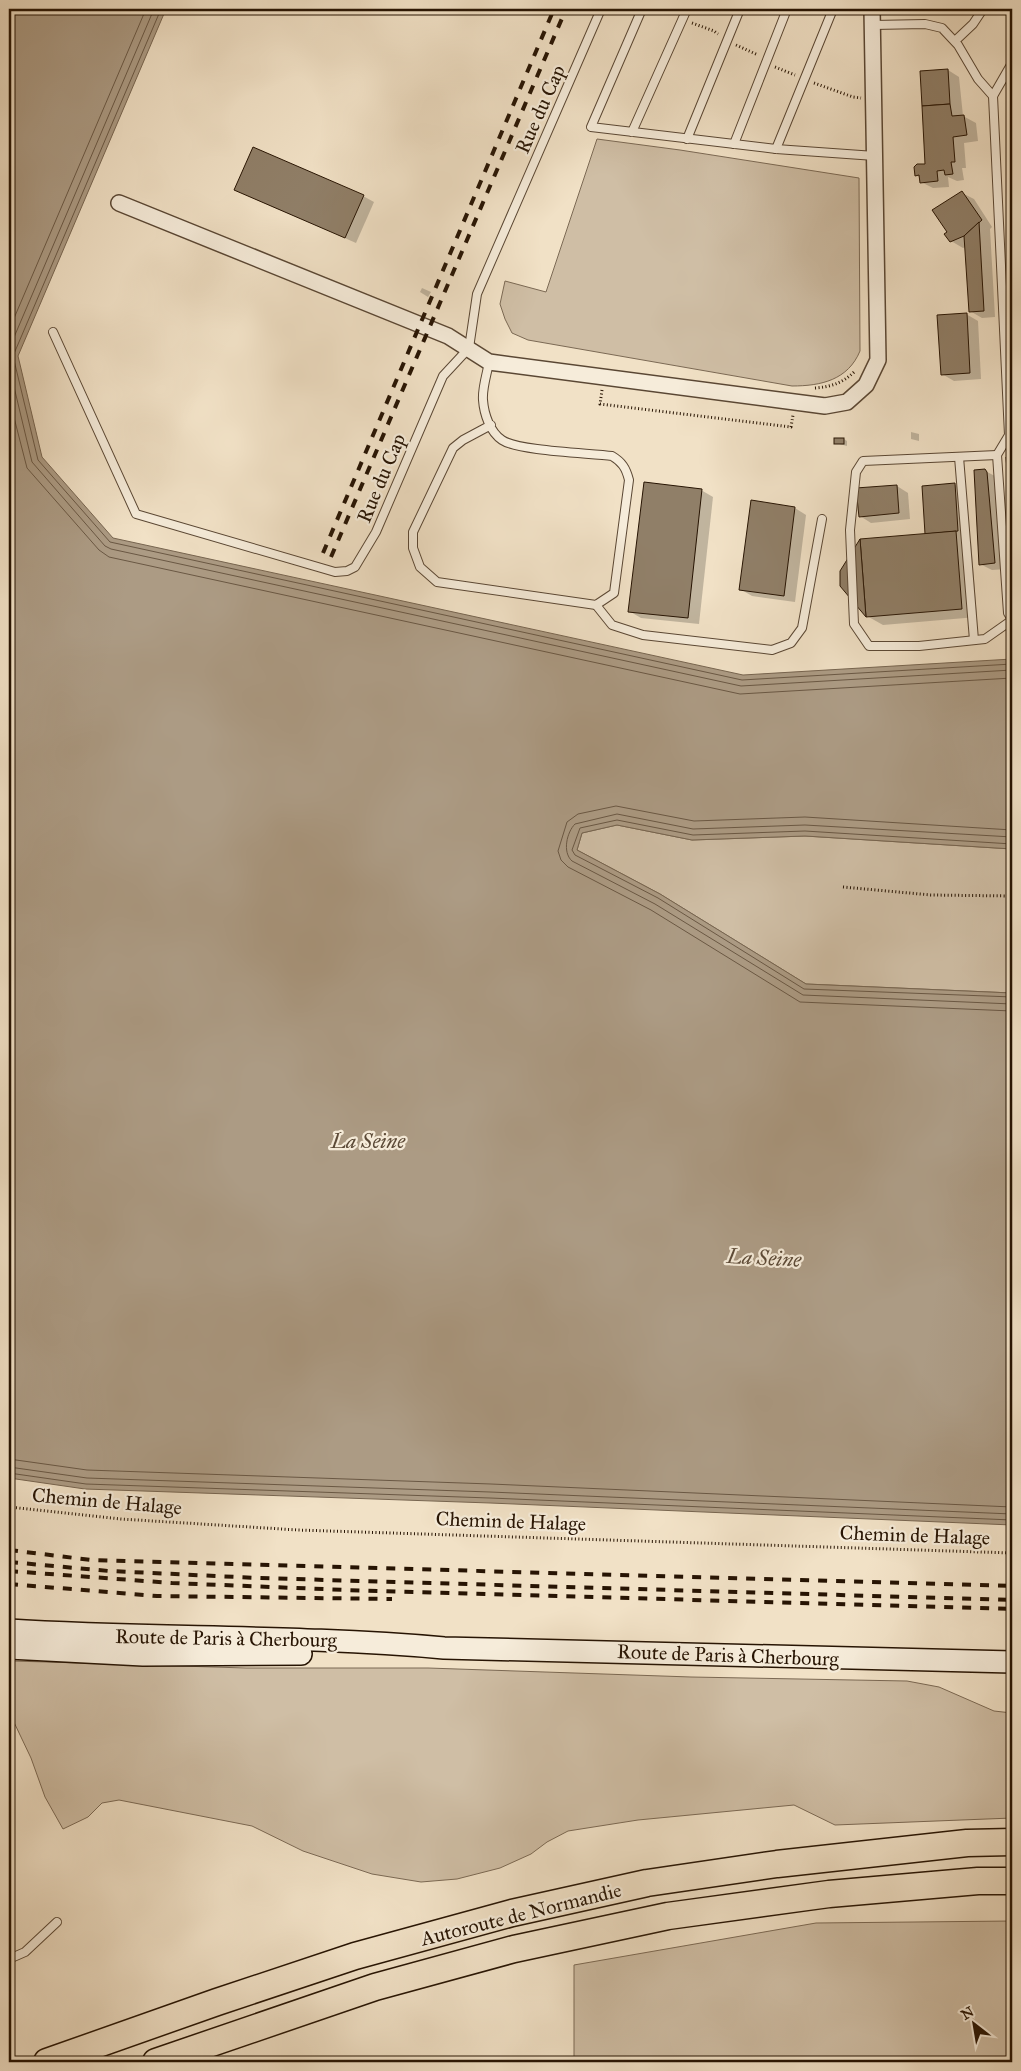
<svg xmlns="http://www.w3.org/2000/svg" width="1021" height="2071" font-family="'IM FELL Great Primer',serif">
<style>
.green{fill:#cfbea5;stroke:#7b6954}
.water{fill:#ac9b84;stroke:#776550}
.shadow{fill:#0003}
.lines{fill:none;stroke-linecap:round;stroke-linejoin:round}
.shore{stroke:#6a5844;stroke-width:1}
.building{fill:#907f68;stroke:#271403}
.service-casing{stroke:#5a4734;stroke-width:10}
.minor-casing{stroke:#5a4734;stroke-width:18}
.secondary-casing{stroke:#271403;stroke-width:24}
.motorway-casing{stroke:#271403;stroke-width:29}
.path{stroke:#271403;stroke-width:3;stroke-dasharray:1 2.5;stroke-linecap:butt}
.service{stroke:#f6ecda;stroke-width:8}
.minor{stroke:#f6ecda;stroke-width:15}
.secondary{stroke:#f6ecda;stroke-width:21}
.motorway{stroke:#f1e1c6;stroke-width:26}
.rail{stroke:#271403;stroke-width:4;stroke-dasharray:9 9;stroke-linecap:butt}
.labels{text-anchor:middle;stroke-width:4.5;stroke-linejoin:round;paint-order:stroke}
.street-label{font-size:20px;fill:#271403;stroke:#f6ecda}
.water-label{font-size:21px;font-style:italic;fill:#5c4a37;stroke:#f6ecda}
</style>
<rect width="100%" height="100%" fill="#f1e1c6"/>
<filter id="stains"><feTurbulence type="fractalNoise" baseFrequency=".004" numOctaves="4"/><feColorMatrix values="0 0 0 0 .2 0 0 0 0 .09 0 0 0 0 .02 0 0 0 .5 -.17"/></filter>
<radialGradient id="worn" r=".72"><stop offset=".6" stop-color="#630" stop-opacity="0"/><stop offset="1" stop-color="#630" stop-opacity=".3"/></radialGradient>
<g class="green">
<path d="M 597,139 L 680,150 L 859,178 L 860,351 C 848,380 821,386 792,386 L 528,340 L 512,333 L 505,319 L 500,304 L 505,281 L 546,292 Z"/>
<path d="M 617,825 L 692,840 L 805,836 L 1012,849 L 1012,993 L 806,984 L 660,894 L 577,850 L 582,833 Z"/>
<path d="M 13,1661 L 246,1668 L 428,1668 L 691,1677 L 907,1681 L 939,1687 L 994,1711 L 1012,1713 L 1012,1818 L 835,1825 L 794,1805 L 638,1820 L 568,1831 L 547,1842 L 531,1854 L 500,1868 L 457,1879 L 421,1882 L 372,1874 L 303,1851 L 252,1826 L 119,1800 L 102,1803 L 88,1817 L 63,1829 L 45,1797 L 31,1758 L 11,1716 L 9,1716 L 9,1662 Z"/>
<path d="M 1012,1921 L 1012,2062 L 574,2062 L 574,1965 L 816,1923 Z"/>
</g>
<path class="water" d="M 9,9 L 166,9 L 18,356 L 42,457 L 113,538 L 743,675 L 1012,659 L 1012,849 L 805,836 L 692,840 L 617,825 L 582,833 L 577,850 L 660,894 L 806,984 L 1012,993 L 1012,1525 L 490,1503 L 85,1489 L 9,1478 Z"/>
<g class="shadow">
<path d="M 948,70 L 959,77 L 963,116 L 976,123 L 978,141 L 964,143 L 966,168 L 962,168 L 964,180 L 957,181 L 948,177 L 949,187 L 933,188 L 921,182 L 921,178 L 916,175 L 926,165 Z"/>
<path d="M 236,190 L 363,196 L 374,202 L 356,243 Z"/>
<path d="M 962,193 L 974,199 L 992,227 L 990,229 L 995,317 L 982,318 L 970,311 L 966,247 L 963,248 L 951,241 Z"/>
<path d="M 422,288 L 431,292 L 428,297 L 420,292 Z"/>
<path d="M 966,314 L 978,321 L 981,379 L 954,381 L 942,374 Z"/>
<path d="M 911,432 L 919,434 L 919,441 L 911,439 Z"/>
<path d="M 844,439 L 847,441 L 847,446 L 835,443 Z"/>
<path d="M 1012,458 L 1012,516 L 1007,459 Z"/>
<path d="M 985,471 L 997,477 L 1006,569 L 992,570 L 980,564 Z"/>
<path d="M 954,484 L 966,491 L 969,537 L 964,537 L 971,541 L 977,617 L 883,625 L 867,616 L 926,535 Z"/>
<path d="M 897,486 L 908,493 L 910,519 L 871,523 L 860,516 Z"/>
<path d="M 701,490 L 713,497 L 699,624 L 641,618 L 629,611 Z"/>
<path d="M 795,508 L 806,515 L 795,602 L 752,596 L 740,589 Z"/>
</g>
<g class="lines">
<g class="shore">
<path d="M 161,9 L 13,356 L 38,460 L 110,542 L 742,680 L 1012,664"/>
<path d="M 9,330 L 146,9"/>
<path d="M 9,349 L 154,9"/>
<path d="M 9,366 L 32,462 L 105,546 L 111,549 L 741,686 L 1012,670"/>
<path d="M 9,398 L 27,468 L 99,550 L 109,557 L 740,694 L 1012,678"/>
<path d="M 1012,830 L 805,817 L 694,821 L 616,806 L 578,814 L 567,822 L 558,851 L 561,860 L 568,867 L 651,910 L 800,1002 L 1012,1011"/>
<path d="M 1012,837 L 805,825 L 693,829 L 617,814 L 575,824 C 567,832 562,852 572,861 L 655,904 L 803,995 L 1012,1004"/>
<path d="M 1012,844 L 805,831 L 693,835 L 617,820 L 580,828 L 572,850 L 575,855 L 658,898 L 804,989 L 1012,997"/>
<path d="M 9,1459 L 87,1470 L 491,1484 L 1012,1507"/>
<path d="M 9,1467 L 87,1478 L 490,1492 L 1012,1514"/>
<path d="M 9,1473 L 86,1484 L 490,1498 L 1012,1520"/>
</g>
</g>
<g class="building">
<path d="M 948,69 L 950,104 L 922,106 L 920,71 Z"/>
<path d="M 950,104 L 952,116 L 964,115 L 967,135 L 953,137 L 955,162 L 951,162 L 953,174 L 945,175 L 944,170 L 937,171 L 938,181 L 920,183 L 919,175 L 915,176 L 914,167 L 917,164 L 925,164 L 922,106 Z"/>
<path d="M 253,147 L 364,195 L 345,238 L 234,190 Z"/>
<path d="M 962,191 L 982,220 L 964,236 L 950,242 L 944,234 L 947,232 L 932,210 Z"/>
<path d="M 979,222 L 984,311 L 969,312 L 964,236 Z"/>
<path d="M 967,313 L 970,373 L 941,375 L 937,315 Z"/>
<rect x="834" y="438" width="10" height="6"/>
<path d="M 1006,457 L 1012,457 L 1012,495 L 1009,496 Z"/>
<path d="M 985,469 L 987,472 L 995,563 L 979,565 L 974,470 Z"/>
<path d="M 644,482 L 702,489 L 688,618 L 628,612 Z"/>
<path d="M 955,483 L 958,531 L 925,534 L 922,486 Z"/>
<path d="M 897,485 L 899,513 L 859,517 L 856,488 Z"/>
<path d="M 751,500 L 795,507 L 784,596 L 739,590 Z"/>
<path d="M 956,531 L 962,609 L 866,617 L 860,539 Z"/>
<path d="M 860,539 L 866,617 L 840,586 L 840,571 Z"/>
</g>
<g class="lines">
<g class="service-casing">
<g id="service">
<path d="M 642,9 L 591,127 L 776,149 L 875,156"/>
<path d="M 873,25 L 925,24 L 942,28 L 958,45 L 978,79 L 993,96"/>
<path d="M 955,41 L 973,24 L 983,9"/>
<path d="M 1012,63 L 993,96 L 1009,435 L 997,455 L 1008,613 L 1012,619"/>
<path d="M 632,132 L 687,9"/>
<path d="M 687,139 L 740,9"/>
<path d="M 734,144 L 787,9"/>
<path d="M 776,149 L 833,9"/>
<path d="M 53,332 L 136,514 L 335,572 L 347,571 L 355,567 L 376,532 L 443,376 L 469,348 L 477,294 L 601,9"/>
<path d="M 489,362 C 487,374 482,388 483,400 C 484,414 490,432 502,440 C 518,451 589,453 612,456 C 622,462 626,468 629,480 L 614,593 L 596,605 L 437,582 L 420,567 L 413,548 L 413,532 L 453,448 L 463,440 L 491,425"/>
<path d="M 997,455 L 863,461 L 856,472 L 850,530 L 854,624 L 869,646 L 919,646 L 985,639 L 1012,620"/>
<path d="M 959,457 L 974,640"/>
<path d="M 596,605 L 612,625 L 643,635 L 772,650 L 791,643 L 802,628 L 822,519"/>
<path d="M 9,1959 L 25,1952 L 57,1922"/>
</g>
</g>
<g class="minor-casing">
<path id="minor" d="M 119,203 L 448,336 L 489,362 L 825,406 L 847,402 L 866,385 L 878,360 L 872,9"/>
</g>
<g class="secondary-casing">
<g id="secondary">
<path d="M 9,1630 C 154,1639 299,1635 444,1648 L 1012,1662"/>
<path d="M 9,1648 L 143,1655 L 301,1654"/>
</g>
</g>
<g class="motorway-casing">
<g id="motorway">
<path d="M 47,2062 L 217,2002 L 355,1956 L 512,1913 L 647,1883 L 777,1864 L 967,1843 L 1012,1842"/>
<path d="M 156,2062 L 375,1987 L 514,1949 L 668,1916 L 829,1894 L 978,1881 L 1012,1881"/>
</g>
</g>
<g class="path">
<path d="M 692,23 L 714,31 L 718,34"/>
<path d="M 736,45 L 758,55"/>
<path d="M 775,67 L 795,75"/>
<path d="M 814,83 L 853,97 L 861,98"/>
<path d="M 815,388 C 830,387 843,383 854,372"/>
<path d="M 602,390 L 600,404 L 791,427 L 793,415"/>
<path d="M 843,887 L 931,895 L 1012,896"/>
<path d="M 9,1507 L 121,1519 L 298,1530 L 1012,1553"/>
</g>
<use href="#service" class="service"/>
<use href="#minor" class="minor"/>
<use href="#secondary" class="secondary"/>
<use href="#motorway" class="motorway"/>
<g class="rail">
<path d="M 323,553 L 554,9"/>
<path d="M 331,557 L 566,9"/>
<path d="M 9,1550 L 91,1560 L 1012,1586"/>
<path d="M 9,1562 L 109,1571 L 259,1578 L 1012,1600"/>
<path d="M 9,1571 L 172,1583 L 346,1590 L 1012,1609"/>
<path d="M 9,1584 L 157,1596 L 392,1599"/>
</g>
</g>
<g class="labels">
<g class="street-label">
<text transform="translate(540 109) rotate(-66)" y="7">Rue du Cap</text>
<text transform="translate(381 478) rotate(-67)" y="7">Rue du Cap</text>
<text transform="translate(107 1501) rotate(5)" y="7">Chemin de Halage</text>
<text transform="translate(511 1521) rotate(2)" y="7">Chemin de Halage</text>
<text transform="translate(915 1535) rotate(2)" y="7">Chemin de Halage</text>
<text transform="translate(226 1638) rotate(1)" y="7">Route de Paris à Cherbourg</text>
<text transform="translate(728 1655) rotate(2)" y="7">Route de Paris à Cherbourg</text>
<text transform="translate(521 1914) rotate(-14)" y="7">Autoroute de Normandie</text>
</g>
<g class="water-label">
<text x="368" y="1148">La Seine</text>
<text transform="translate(764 1258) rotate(3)" y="7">La Seine</text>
</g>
</g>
<rect width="1021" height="2071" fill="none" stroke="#f1e1c6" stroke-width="30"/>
<rect x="10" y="10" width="1001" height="2051" fill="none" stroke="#271403" stroke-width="2.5"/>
<rect x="15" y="15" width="991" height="2041" fill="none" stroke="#271403"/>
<g transform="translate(974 2024) rotate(329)" stroke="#f6ecda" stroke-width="4" paint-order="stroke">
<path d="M0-4L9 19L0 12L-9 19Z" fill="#271403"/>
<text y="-8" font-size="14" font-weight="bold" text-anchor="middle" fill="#271403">N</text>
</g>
<rect width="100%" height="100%" filter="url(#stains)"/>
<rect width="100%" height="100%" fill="url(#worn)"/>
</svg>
